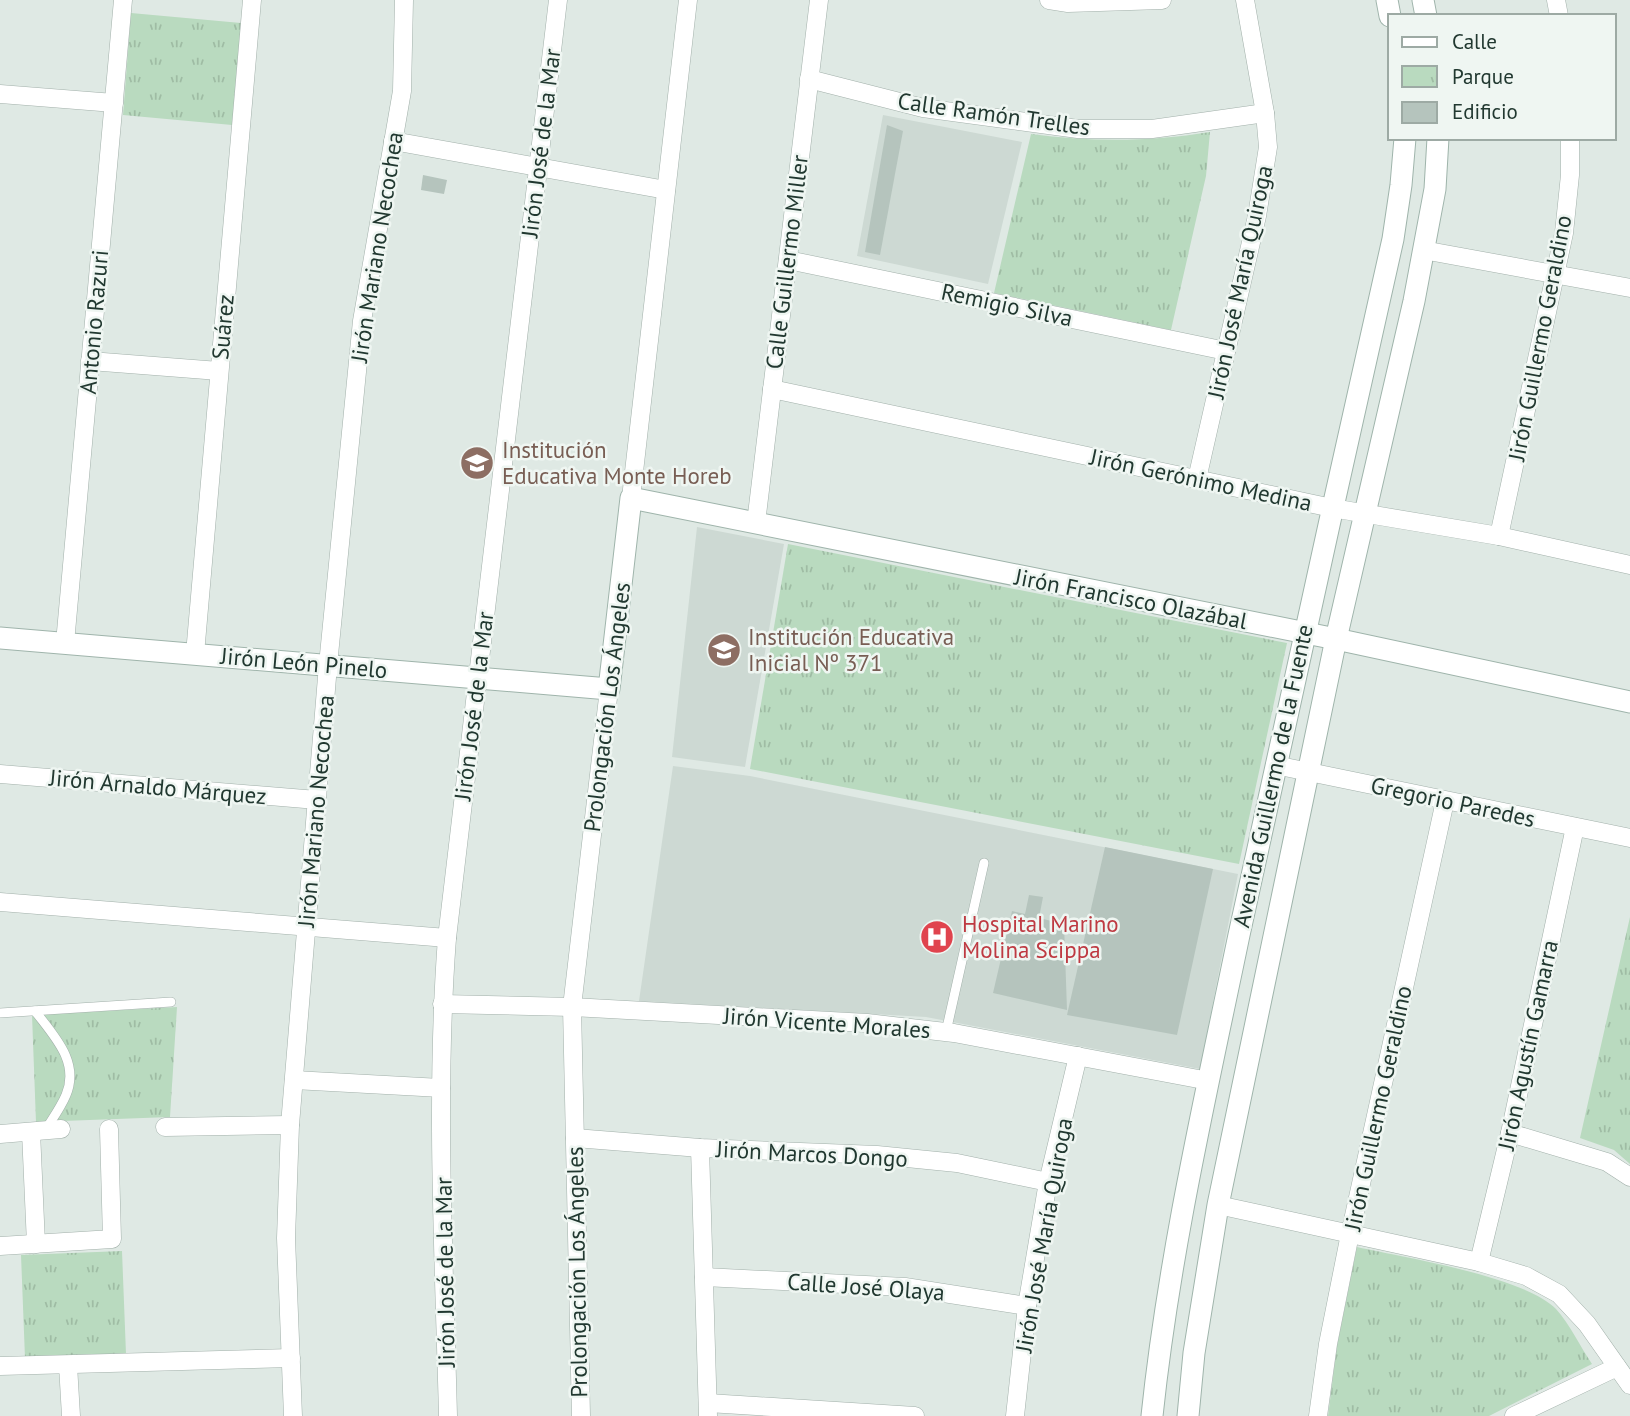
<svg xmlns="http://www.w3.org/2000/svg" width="1630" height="1416" font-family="'PT Sans',sans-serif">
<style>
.built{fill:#cdd9d3}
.park{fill:url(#park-tufts)}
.building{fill:#b5c4bd}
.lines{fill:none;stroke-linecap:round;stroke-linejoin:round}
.lane-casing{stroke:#a2b0aa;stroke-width:10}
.street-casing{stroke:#a2b0aa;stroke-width:19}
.secondary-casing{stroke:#9fb4ab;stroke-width:23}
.lane{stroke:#fff;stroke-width:9}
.street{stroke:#fff;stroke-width:18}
.secondary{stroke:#fff;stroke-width:21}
.labels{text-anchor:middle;stroke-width:5;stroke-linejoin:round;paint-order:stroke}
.street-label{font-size:23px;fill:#213830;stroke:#eff6f2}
.education-label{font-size:23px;fill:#785e54;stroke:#eff6f2;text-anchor:start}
.health-label{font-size:23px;fill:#be3a42;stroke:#eff6f2;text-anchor:start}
</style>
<defs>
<pattern id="park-tufts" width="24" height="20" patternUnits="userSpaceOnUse" patternTransform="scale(1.75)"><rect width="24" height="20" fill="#b9dabf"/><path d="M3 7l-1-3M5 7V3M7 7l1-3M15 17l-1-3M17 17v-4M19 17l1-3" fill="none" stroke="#9fbca4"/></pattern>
</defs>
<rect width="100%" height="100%" fill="#dfe9e4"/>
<g class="built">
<path d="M 883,115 L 1022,142 L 988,284 L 857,256 Z"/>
<path d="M 697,527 L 784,544 L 745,767 L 672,757 Z"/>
<path d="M 673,766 L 750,776 L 1238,874 L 1200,1069 L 926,1017 L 639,1001 Z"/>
</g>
<g class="park">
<path d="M 131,13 L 241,23 L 232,125 L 123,115 Z"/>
<path d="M 1210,132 L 1206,176 L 1171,330 L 994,293 L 1031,134 C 1091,142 1150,142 1210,132 Z"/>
<path d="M 788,544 L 1287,643 L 1239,864 L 750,769 Z"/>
<path d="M 1630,917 L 1630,1164 L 1614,1150 L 1580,1138 Z"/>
<path d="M 177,1007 L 170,1117 L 36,1122 L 32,1015 Z"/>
<path d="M 1357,1247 C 1406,1258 1523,1276 1556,1309 C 1569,1323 1581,1348 1592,1364 L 1489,1416 L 1328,1416 L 1337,1346 Z"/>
<path d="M 122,1251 L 126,1354 L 25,1358 L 21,1255 Z"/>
</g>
<g class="building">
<path d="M 887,125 L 903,131 L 880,255 L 865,252 Z"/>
<path d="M 423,175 L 447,180 L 444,194 L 421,190 Z"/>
<path d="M 1105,847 L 1213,869 L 1177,1035 L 1067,1015 Z"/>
<path d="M 1029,895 L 1043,897 L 1039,918 L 1064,924 L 1067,1010 L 993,993 L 1012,911 L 1025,914 Z"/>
</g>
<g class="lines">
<g class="lane-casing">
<g id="lane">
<path d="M 35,1011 C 54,1036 80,1062 66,1095 C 61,1107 53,1118 46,1129"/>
<path d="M 0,1013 L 171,1002"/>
<path d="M 946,1032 L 984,863"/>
</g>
</g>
<g class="street-casing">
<g id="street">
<path d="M 1049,0 L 1068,3 L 1162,0"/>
<path d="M 1556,0 L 1559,16"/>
<path d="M 809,79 L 923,108 L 1078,129 L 1152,129 L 1265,113"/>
<path d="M 0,94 L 114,103"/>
<path d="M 393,141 L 666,190"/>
<path d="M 1423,250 L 1630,288"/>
<path d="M 788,260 L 1226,351"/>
<path d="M 90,361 L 219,371"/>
<path d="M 772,389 L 1332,508 L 1499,536 L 1630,565"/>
<path d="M 1197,479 L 1257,216 L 1268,147 L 1265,113 L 1245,0"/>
<path d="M 631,498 L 688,0"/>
<path d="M 756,523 L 819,0"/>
<path d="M 1499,536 L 1564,233 L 1570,175 L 1570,138"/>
<path d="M 65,643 L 123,0"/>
<path d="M 195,654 L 252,0"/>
<path d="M 1275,765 L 1630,838"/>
<path d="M 0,774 L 317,800"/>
<path d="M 0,902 L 447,938"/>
<path d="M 442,1004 L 572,1007 L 867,1023 L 954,1033 L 1209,1081"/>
<path d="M 294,1080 L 441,1088"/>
<path d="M 165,1127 L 290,1125"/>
<path d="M 31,1132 L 36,1244"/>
<path d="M 1510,1133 L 1607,1162 L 1630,1177"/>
<path d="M 0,1134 L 61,1129"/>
<path d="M 575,1138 L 700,1148 L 877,1155 L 957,1163 L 1048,1182"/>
<path d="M 700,1148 L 708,1416"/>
<path d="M 1218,1205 L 1479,1262 L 1526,1276 L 1559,1294 L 1587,1324 L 1630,1385"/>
<path d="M 0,1246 L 112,1239 L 109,1129"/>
<path d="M 1479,1262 L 1510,1133 L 1575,827"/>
<path d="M 704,1277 L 905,1287 L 1027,1306"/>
<path d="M 68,1365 L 71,1416"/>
<path d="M 0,1366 L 291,1358"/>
<path d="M 708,1403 L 915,1416"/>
<path d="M 293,1416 L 286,1238 L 290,1125 L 328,665 L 362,321 L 402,91 L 404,0"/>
<path d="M 448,1416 C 444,1257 435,1097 447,938 L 558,0"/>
<path d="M 581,1416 L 572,1007 L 609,689"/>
<path d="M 1015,1416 L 1027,1306 L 1048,1182 L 1078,1056"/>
<path d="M 1318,1416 L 1328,1344 L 1350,1234 L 1445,801"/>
<path d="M 1514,1416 L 1617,1367"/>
</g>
</g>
<g class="secondary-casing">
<g id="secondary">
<path d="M 1387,0 L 1390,16"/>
<path d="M 1423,0 L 1426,16"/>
<path d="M 0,638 L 609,689 L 631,498 L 1336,639 L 1630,702"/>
<path d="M 1152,1416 C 1169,1254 1206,1094 1239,935 C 1289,702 1341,471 1393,239 L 1401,185 L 1405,138"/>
<path d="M 1188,1416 L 1194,1353 L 1218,1205 L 1336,639 L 1414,301 L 1435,189 L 1438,138"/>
</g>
</g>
<use href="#lane" class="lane"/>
<use href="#street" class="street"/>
<use href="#secondary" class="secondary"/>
</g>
<defs>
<g id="school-disc" transform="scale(1.75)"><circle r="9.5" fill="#8d6e63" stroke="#eff6f2"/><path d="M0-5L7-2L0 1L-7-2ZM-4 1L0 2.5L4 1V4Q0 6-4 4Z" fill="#fff"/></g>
<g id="hospital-disc" transform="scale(1.75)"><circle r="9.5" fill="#e0444e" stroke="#eff6f2"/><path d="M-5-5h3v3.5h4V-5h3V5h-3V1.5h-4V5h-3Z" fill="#fff"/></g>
</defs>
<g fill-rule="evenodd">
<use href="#school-disc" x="477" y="463"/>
<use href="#school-disc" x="724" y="650"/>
<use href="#hospital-disc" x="937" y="937"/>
</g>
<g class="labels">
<g class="street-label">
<text transform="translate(994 114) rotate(8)" y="8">Calle Ramón Trelles</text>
<text transform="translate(541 143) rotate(-83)" y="8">Jirón José de la Mar</text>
<text transform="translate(377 247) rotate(-81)" y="8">Jirón Mariano Necochea</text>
<text transform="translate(787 262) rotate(-83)" y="8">Calle Guillermo Miller</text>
<text transform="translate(1240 282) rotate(-78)" y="8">Jirón José María Quiroga</text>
<text transform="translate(1007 305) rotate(12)" y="8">Remigio Silva</text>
<text transform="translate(94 322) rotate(-85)" y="8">Antonio Razuri</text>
<text transform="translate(223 327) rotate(-85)" y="8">Suárez</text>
<text transform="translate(1540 338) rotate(-79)" y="8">Jirón Guillermo Geraldino</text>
<text transform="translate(1201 480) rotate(12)" y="8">Jirón Gerónimo Medina</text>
<text transform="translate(1131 599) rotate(11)" y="8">Jirón Francisco Olazábal</text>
<text transform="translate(304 663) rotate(5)" y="8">Jirón León Pinelo</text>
<text transform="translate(474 706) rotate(-83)" y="8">Jirón José de la Mar</text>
<text transform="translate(607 707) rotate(-83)" y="8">Prolongación Los Ángeles</text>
<text transform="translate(1273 776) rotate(-78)" y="8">Avenida Guillermo de la Fuente</text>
<text transform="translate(158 787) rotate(5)" y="8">Jirón Arnaldo Márquez</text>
<text transform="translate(1453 802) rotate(12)" y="8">Gregorio Paredes</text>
<text transform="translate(316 811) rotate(-85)" y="8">Jirón Mariano Necochea</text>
<text transform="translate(827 1023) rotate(4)" y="8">Jirón Vicente Morales</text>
<text transform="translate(1528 1045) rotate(-78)" y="8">Jirón Agustín Gamarra</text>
<text transform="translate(1378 1108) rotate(-78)" y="8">Jirón Guillermo Geraldino</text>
<text transform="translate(812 1154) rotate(3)" y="8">Jirón Marcos Dongo</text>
<text transform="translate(1044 1235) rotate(-80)" y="8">Jirón José María Quiroga</text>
<text transform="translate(445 1272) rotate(-91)" y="8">Jirón José de la Mar</text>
<text transform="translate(577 1272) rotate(-91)" y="8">Prolongación Los Ángeles</text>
<text transform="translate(866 1287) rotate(4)" y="8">Calle José Olaya</text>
</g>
<g class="education-label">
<text x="502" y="458">Institución<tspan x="502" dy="26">Educativa Monte Horeb</tspan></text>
<text x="748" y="645">Institución Educativa<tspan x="748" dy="26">Inicial Nº 371</tspan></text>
</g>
<g class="health-label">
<text x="962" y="932">Hospital Marino<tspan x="962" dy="26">Molina Scippa</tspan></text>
</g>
</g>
<rect x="1388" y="14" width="228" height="126" fill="#eff6f2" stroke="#9daaa4" stroke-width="2"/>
<rect x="1402" y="37" width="35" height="10" fill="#ffffff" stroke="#9daaa4" stroke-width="2"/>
<text x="1452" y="49" font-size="21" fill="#213830">Calle</text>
<rect x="1402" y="66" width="35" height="21" fill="url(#park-tufts)" stroke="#9daaa4" stroke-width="2"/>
<text x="1452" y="84" font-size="21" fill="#213830">Parque</text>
<rect x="1402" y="102" width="35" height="21" fill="#b5c4bd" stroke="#9daaa4" stroke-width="2"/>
<text x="1452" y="119" font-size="21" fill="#213830">Edificio</text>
</svg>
